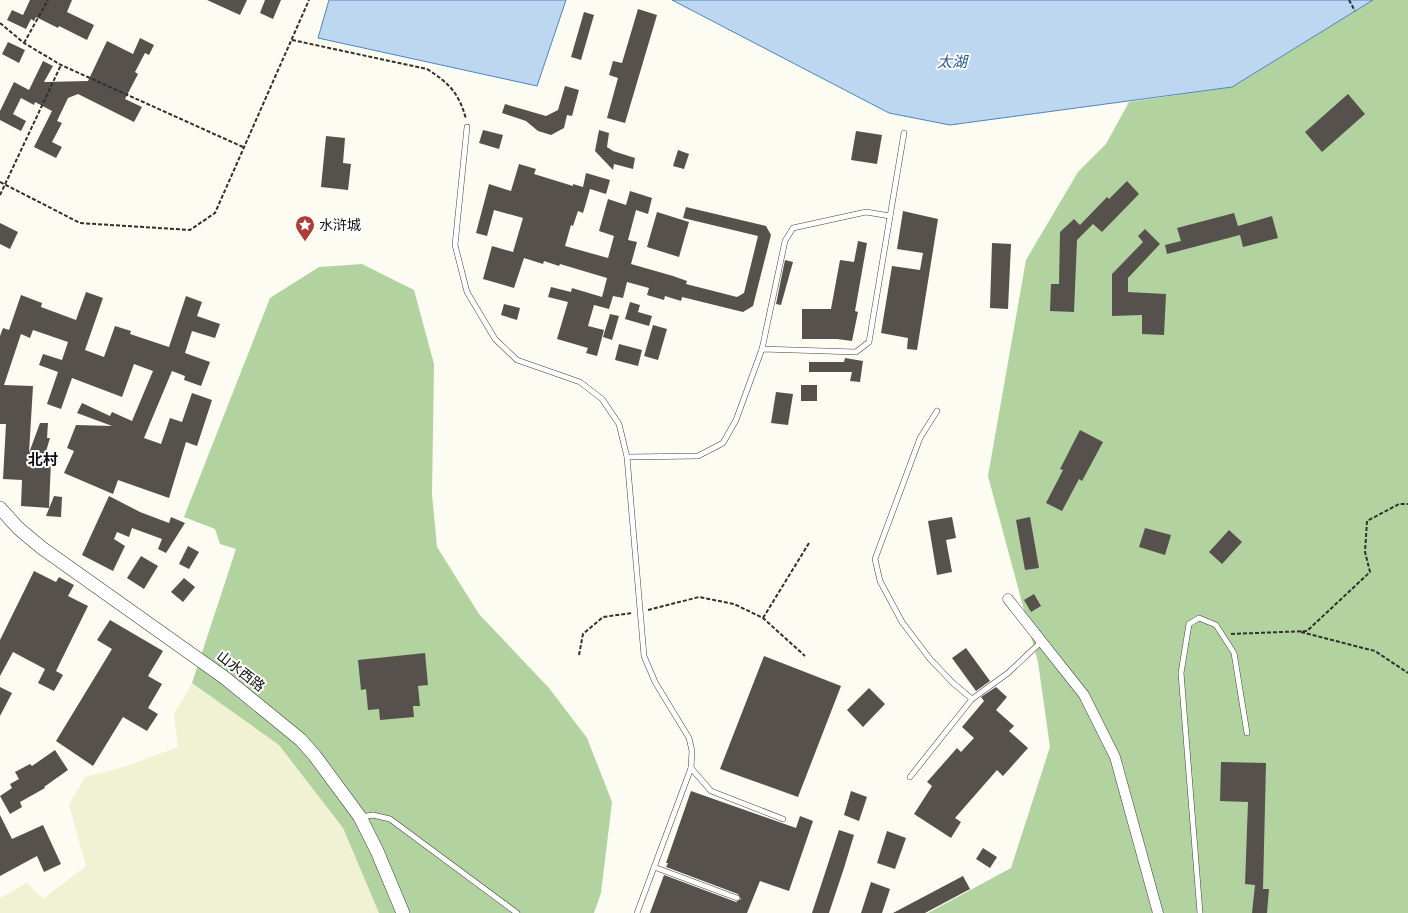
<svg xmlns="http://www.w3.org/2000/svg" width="1408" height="913" font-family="'Playfair Display','Noto Sans SC',serif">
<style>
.farmland{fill:#f1f1d4}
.forest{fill:#b2d3a0}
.water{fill:#bcd7ef;stroke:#4c86bc}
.building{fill:#56514c}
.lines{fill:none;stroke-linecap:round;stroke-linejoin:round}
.service-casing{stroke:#414141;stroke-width:6}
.minor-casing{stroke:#414141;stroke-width:11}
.tertiary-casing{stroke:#414141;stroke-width:14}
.path{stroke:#303030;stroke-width:2;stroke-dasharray:4 2;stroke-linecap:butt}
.service{stroke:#fff;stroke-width:5}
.minor{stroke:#fff;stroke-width:10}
.tertiary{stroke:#fff;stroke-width:13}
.labels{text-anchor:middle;stroke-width:4;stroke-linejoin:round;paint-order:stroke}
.poi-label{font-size:14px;fill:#0e0e0e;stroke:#fff;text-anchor:start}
.street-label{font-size:14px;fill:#0e0e0e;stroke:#fff}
.water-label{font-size:15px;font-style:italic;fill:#275991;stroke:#fff}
.neighbourhood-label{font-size:15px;font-weight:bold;fill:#0e0e0e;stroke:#fff}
</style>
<rect width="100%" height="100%" fill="#fdfcf2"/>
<path class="farmland" d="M 192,683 L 279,745 L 343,828 L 379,913 L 0,913 L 0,898 L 27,883 L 43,899 L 86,866 L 69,805 L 85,777 L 120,768 L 178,747 L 174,714 Z"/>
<g class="forest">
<path d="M 1373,0 L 1408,0 L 1408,913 L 928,913 L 1011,868 L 1050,747 L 1038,662 L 988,476 L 1026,260 L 1078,172 L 1106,144 L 1129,102 L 1232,87 Z"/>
<path d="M 362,264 L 414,290 L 434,364 L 432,494 L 437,547 L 479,614 L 549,688 L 587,738 L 612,802 L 601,893 L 594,913 L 379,913 L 343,828 L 279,745 L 192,683 L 236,549 L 220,544 L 215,529 L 184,517 L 270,298 L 319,267 Z"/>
</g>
<g class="water">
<path d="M 329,0 L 566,0 L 537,86 L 318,38 Z"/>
<path d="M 672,0 L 1373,0 L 1232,87 L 950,125 L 889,113 Z"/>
</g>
<g class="building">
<path d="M 30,0 L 72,0 L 67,12 L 94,25 L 87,40 L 59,26 L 58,28 L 36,17 L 34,21 L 31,19 L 26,29 L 7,20 L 12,10 L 23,15 Z"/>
<path d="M 207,0 L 247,0 L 240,15 Z"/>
<path d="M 265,0 L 281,0 L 273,19 L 260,13 Z"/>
<path d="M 638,9 L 657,15 L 625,123 L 607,118 L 618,78 L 609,75 L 613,61 L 622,63 Z"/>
<path d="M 584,12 L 594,15 L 581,60 L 571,57 Z"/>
<path d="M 140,38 L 154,45 L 149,55 L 145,53 L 135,72 L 138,74 L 125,99 L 142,107 L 134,122 L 78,94 L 68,98 L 57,121 L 62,123 L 52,142 L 62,147 L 56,158 L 34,147 L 52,111 L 35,102 L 34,105 L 21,98 L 13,114 L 26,121 L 21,131 L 0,120 L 0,111 L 14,82 L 29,90 L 43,61 L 53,66 L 44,82 L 88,81 L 107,41 L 133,54 Z"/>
<path d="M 8,42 L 25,50 L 19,63 L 2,54 Z"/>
<path d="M 565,86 L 579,90 L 572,116 L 567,115 L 564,128 L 551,135 L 538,131 L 526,121 L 502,113 L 505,104 L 546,116 L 558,110 Z"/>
<path d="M 1348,94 L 1365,114 L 1322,152 L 1305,132 Z"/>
<path d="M 483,130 L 503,135 L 499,149 L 479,143 Z"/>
<path d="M 599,130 L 609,133 L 607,147 L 613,151 L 635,158 L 633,169 L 614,164 L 613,170 L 595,151 Z"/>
<path d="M 856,131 L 882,135 L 877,164 L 851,160 Z"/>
<path d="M 326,136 L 345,138 L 343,163 L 351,164 L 348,190 L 321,187 Z"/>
<path d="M 678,150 L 689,154 L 684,169 L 673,166 Z"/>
<path d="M 519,164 L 536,169 L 534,174 L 573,186 L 573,184 L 583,187 L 586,173 L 610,180 L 606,194 L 590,189 L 583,213 L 578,211 L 573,226 L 571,225 L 565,246 L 608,258 L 614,236 L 599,231 L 608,199 L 626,205 L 630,191 L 652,198 L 648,214 L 636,210 L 628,240 L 637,242 L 631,264 L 673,276 L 687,281 L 686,284 L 737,297 L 744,293 L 758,236 L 683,218 L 686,207 L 766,226 L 771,235 L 753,306 L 743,312 L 682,297 L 681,301 L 665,296 L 664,300 L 647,295 L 649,288 L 627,282 L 623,298 L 613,296 L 609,309 L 594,305 L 588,326 L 604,330 L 597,356 L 586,353 L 588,348 L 557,339 L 568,302 L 548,297 L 551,287 L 571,292 L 572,288 L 602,297 L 607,278 L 560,264 L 559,266 L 544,261 L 543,264 L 524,258 L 514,288 L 483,279 L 492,246 L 513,252 L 523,218 L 494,210 L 487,236 L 476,233 L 489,184 L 511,191 Z"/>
<path d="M 1127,181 L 1139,194 L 1102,232 L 1093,224 L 1077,240 L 1074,312 L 1050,311 L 1051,284 L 1059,284 L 1060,232 L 1074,219 L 1080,225 L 1107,197 L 1109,199 Z"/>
<path d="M 903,211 L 938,219 L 917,350 L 907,349 L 908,338 L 881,333 L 892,266 L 920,270 L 923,253 L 897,249 Z"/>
<path d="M 657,212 L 689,222 L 679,257 L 647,247 Z"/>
<path d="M 1234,213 L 1238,226 L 1272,216 L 1278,238 L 1243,247 L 1240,235 L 1167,254 L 1165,245 L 1181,241 L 1177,228 Z"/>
<path d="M 0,223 L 18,232 L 10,249 L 0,244 Z"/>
<path d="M 1145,229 L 1160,244 L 1128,278 L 1128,292 L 1166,294 L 1164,335 L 1142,334 L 1142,315 L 1112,316 L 1112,274 L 1143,242 L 1138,236 Z"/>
<path d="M 858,241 L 867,243 L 855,311 L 858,312 L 852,341 L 837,339 L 802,339 L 802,309 L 831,309 L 840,260 L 854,262 Z"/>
<path d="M 992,243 L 1011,244 L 1008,309 L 990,308 Z"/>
<path d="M 785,260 L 793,262 L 781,305 L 776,304 Z"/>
<path d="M 86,292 L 103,298 L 85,350 L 104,357 L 115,326 L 131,331 L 130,334 L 169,347 L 186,296 L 202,302 L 197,316 L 220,324 L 215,338 L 192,331 L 185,353 L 210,362 L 201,386 L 184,380 L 185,376 L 172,371 L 144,438 L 161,444 L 170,418 L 182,422 L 192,393 L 212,400 L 197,446 L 186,442 L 169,498 L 118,480 L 113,494 L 64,473 L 74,451 L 67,448 L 76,425 L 112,426 L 77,413 L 82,403 L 110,416 L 112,412 L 132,421 L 153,371 L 134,364 L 122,397 L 72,378 L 61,409 L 47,404 L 58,372 L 39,365 L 43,354 L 62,360 L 68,342 L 33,330 L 30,338 L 21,334 L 4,385 L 33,386 L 29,453 L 40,423 L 48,423 L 47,438 L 50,438 L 44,458 L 51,461 L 49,508 L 21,506 L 22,480 L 3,479 L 6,424 L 0,424 L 0,336 L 3,328 L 9,330 L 21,295 L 42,303 L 41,307 L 76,320 Z"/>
<path d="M 630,302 L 640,305 L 638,312 L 652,316 L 649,326 L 625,319 Z"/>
<path d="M 504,304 L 520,308 L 517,320 L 501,315 Z"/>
<path d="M 610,314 L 619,316 L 612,340 L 603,337 Z"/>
<path d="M 653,325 L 667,329 L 658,360 L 644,356 Z"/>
<path d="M 619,344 L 642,350 L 638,366 L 615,360 Z"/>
<path d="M 845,358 L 863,361 L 860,382 L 850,381 L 852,372 L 809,372 L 809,362 L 844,362 Z"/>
<rect x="801" y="385" width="16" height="16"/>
<path d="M 776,392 L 793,394 L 788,425 L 771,423 Z"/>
<path d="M 1080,430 L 1103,442 L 1082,481 L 1079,479 L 1062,511 L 1046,503 L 1063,470 L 1060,469 Z"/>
<path d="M 54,496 L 62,497 L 61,517 L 46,516 Z"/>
<path d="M 109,496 L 140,512 L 169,523 L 171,517 L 185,523 L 166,553 L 158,549 L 162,539 L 132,528 L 129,537 L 117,532 L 114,539 L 125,546 L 113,571 L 82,555 Z"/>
<path d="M 952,517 L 956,538 L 946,540 L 952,572 L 937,575 L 928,521 Z"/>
<path d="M 1030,517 L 1039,568 L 1025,570 L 1016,520 Z"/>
<path d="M 1145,528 L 1171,535 L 1165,555 L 1139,547 Z"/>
<path d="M 1229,530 L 1242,542 L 1222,564 L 1209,552 Z"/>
<path d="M 188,546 L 199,552 L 189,569 L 179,564 Z"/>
<path d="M 141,556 L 158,566 L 144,589 L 127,578 Z"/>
<path d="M 34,571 L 56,582 L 59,577 L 74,585 L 68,596 L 88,606 L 56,671 L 63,675 L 54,691 L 38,683 L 45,669 L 13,652 L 0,676 L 0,640 Z"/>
<path d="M 184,578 L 195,587 L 183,602 L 171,592 Z"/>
<path d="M 1034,594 L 1041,606 L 1031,612 L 1024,600 Z"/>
<path d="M 110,620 L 163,651 L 148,676 L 162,684 L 148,708 L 158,714 L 147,731 L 123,717 L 93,766 L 56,741 L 112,649 L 97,640 Z"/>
<path d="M 966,648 L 990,681 L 976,691 L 952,658 Z"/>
<path d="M 425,653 L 428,685 L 418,686 L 420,706 L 413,706 L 414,717 L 380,720 L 379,709 L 368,710 L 366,689 L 361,690 L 358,660 Z"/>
<path d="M 764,656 L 841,686 L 798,797 L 720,769 Z"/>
<path d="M 0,687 L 12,693 L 0,716 Z"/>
<path d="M 996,687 L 1007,697 L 996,710 L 1014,726 L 1009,731 L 1028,748 L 1003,776 L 997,770 L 955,818 L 961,822 L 951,838 L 914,814 L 932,786 L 927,782 L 957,748 L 961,752 L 974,738 L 962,727 L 984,701 L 981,697 Z"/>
<path d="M 869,688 L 885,704 L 863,727 L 847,710 Z"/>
<path d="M 55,750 L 68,770 L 44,787 L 45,788 L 20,802 L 22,807 L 10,814 L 0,796 L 12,788 L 10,784 L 19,779 L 15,772 L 30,764 L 32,766 Z"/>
<path d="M 1221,762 L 1266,763 L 1263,889 L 1269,889 L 1267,913 L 1252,913 L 1255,885 L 1245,884 L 1248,802 L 1220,801 Z"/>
<path d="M 691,791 L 796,828 L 800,816 L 813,821 L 789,891 L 760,881 L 747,913 L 650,913 L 664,875 L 736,902 L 741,899 L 738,894 L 666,867 L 668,863 L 666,863 Z"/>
<path d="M 851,791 L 867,797 L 859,821 L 844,815 Z"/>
<path d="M 0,815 L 12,839 L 43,825 L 61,864 L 44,872 L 37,856 L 0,876 Z"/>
<path d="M 839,830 L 854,835 L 844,868 L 829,913 L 812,913 Z"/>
<path d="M 887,831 L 906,838 L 895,869 L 877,863 Z"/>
<path d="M 983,848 L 997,857 L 990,868 L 976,859 Z"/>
<path d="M 963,876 L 970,889 L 925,913 L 893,913 Z"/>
<path d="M 871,882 L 890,889 L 882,913 L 861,913 Z"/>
</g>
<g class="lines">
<g class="service-casing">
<g id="service">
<path d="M 467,127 L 455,245 L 467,292 L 495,339 L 517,360 L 580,382 L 602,399 L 619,424 L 627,457 L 644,656 L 655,682 L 689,738 L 692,751 L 691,768 L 637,913"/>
<path d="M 762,349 L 785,241 L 793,228 L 866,212 L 890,216"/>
<path d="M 937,411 L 920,438 L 875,559 L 880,581 L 902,622 L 930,659 L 953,683 L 972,699"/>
<path d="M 627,457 L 698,456 L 723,443 L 736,420 L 762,349 L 856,352 L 869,342 L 904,133"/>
<path d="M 691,768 L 711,791 L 783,819"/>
<path d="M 910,777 L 972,699 L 1008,673 L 1042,641"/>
<path d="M 361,817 L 373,815 L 390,819 L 517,913"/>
<path d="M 654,867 L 737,898"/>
<path d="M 1200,913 L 1181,673 L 1189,624 L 1199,618 L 1216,625 L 1234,653 L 1247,733"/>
</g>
</g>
<g class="minor-casing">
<path id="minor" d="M 1008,599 L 1084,695 L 1115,757 L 1158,913"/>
</g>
<g class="tertiary-casing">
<path id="tertiary" d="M 0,508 L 18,528 L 42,548 L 225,678 L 301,740 L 315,756 L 360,817 L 377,851 L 403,913"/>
</g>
<g class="path">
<path d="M 1349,0 L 1355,11"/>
<path d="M 0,23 L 24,43 L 61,65 L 243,147"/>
<path d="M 292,40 L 427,69 C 449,83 459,93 466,119"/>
<path d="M 24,43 L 48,0"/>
<path d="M 0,182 L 80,223 L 190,230 L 215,213 L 309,0"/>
<path d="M 0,195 L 61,65"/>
<path d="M 648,610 L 699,597 L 734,604 L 763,618 L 805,656"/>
<path d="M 763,618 L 809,543"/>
<path d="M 1301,632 L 1375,651 L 1408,673"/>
<path d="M 1231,634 L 1307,631 L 1370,572 L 1365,552 L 1367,521 L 1399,504 L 1408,504"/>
<path d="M 579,655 L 583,634 L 603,617 L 632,613"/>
</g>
<use href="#service" class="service"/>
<use href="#minor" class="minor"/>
<use href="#tertiary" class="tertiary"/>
</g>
<defs>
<g id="sight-pin" transform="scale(1)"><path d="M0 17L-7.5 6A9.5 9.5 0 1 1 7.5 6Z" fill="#ad3d38" stroke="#fff"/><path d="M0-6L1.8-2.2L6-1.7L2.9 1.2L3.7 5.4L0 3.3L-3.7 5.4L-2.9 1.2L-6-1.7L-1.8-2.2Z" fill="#fff"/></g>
</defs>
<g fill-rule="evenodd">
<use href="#sight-pin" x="305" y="225"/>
</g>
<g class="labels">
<g class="poi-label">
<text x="319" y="230">水浒城</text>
</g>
<g class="street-label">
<text transform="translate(241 671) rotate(38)" y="5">山水西路</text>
</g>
<g class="water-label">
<text x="952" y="67">太湖</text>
</g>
<g class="neighbourhood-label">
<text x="43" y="465">北村</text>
</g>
</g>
</svg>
